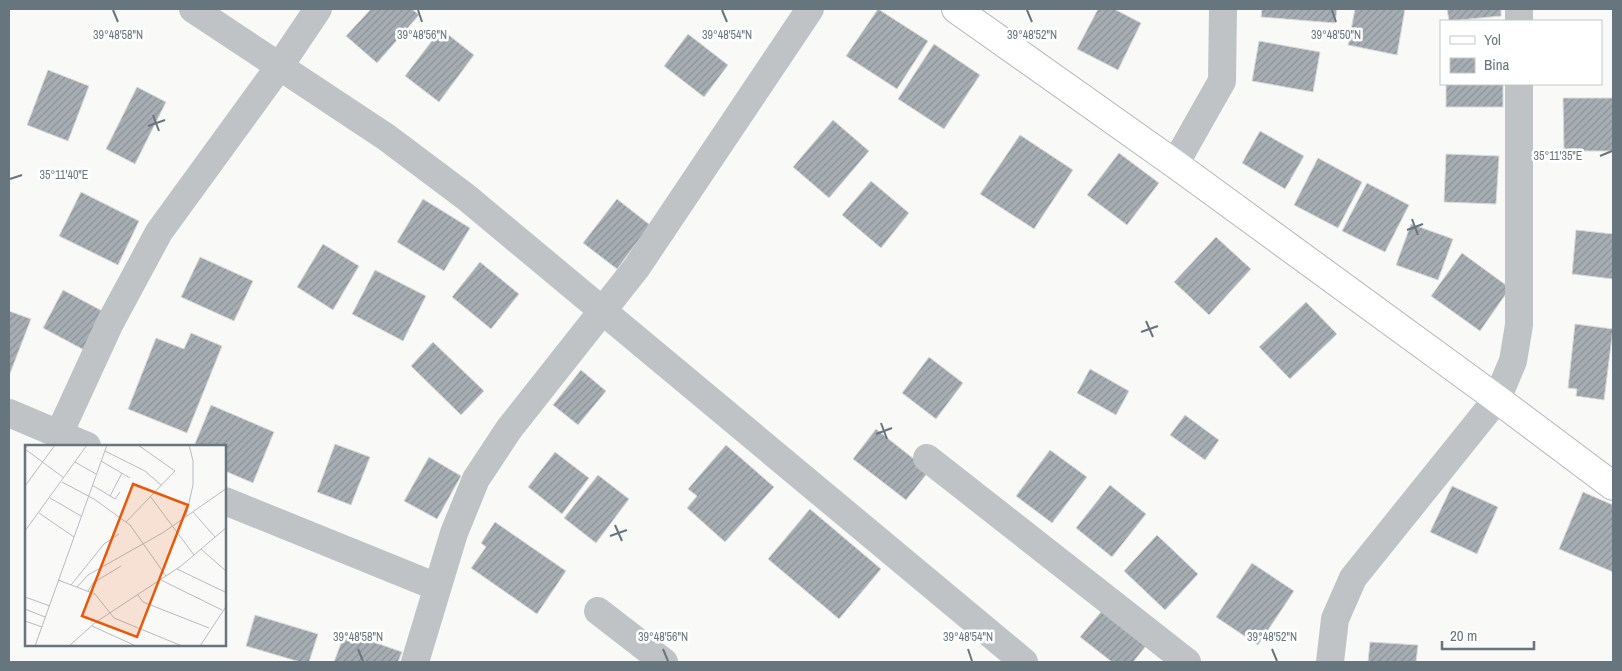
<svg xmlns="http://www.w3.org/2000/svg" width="1622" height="671" font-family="'Archivo Narrow',sans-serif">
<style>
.building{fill:url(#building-hatch);stroke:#dbdad9}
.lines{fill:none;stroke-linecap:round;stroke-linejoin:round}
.secondary-casing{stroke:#b1b7bb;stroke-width:30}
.street{stroke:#bfc3c6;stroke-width:28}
.secondary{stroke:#fff;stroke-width:28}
.ticks{fill:none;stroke:#67757e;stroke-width:2}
.inset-road{fill:none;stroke:#b6bcc0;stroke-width:1}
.view{fill:#e8590c;fill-opacity:0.15;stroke:#e8590c;stroke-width:2.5}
.inset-edge{fill:none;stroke:#67757e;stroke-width:2.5}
.ticks-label{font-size:12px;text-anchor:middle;fill:#67757e;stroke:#fff;stroke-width:5;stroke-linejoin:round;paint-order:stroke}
</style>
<defs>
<pattern id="building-hatch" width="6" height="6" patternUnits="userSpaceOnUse" patternTransform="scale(1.25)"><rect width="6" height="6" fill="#a7aeb3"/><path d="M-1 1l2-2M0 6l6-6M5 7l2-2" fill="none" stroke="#8c9297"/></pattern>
</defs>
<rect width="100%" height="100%" fill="#f9f9f7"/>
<g class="building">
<path d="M 371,9 L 412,9 L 419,15 L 377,63 L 346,36 Z"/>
<path d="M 878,9 L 928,41 L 897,89 L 846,56 Z"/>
<path d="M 1098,9 L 1114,9 L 1141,23 L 1118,70 L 1077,49 Z"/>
<path d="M 1262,9 L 1337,9 L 1335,23 L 1261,17 Z"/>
<path d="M 1355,9 L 1405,9 L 1397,55 L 1348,45 Z"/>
<path d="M 1447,9 L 1501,9 L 1501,16 L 1449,21 Z"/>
<path d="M 441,29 L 474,55 L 439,102 L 405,76 Z"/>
<path d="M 688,34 L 728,65 L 704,97 L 664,66 Z"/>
<path d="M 1259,41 L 1320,52 L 1313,92 L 1252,81 Z"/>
<path d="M 934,44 L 980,75 L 944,129 L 898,99 Z"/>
<path d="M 48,70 L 89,86 L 68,141 L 27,125 Z"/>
<rect x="1446" y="84" width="57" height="23"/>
<path d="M 137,87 L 166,102 L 135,164 L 106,149 Z"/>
<path d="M 1563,98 L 1613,98 L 1613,151 L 1564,151 Z"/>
<path d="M 833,120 L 869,151 L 829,198 L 793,167 Z"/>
<path d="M 1260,131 L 1304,156 L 1285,189 L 1242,163 Z"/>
<path d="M 1020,135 L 1073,170 L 1034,229 L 980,194 Z"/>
<path d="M 1119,153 L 1159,183 L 1127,225 L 1087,195 Z"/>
<path d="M 1446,154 L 1499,156 L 1496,204 L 1444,202 Z"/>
<path d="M 1318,158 L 1362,182 L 1338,228 L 1294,205 Z"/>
<path d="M 871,181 L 909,213 L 881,248 L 842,215 Z"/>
<path d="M 1367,183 L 1409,205 L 1385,252 L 1342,231 Z"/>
<path d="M 81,192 L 139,221 L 118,265 L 59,236 Z"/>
<path d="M 423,199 L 470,228 L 444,271 L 397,242 Z"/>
<path d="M 617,199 L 650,225 L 617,269 L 583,243 Z"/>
<path d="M 1411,224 L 1453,239 L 1438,280 L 1396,265 Z"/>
<path d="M 1576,230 L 1613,234 L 1613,279 L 1572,274 Z"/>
<path d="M 1216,237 L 1251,269 L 1209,315 L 1174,282 Z"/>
<path d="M 323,244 L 359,266 L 333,310 L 297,287 Z"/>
<path d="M 1462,253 L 1510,288 L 1480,331 L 1431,296 Z"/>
<path d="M 200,257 L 253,281 L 234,321 L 181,297 Z"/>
<path d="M 480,262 L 519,294 L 491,329 L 452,297 Z"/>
<path d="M 375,270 L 426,296 L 403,341 L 352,314 Z"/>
<path d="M 63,290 L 106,313 L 86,351 L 43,328 Z"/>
<path d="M 1306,302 L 1337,334 L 1290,379 L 1259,347 Z"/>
<path d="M 9,311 L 31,319 L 9,376 Z"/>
<path d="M 1575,324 L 1613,329 L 1604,400 L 1576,396 L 1577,389 L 1568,388 Z"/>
<path d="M 191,333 L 222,346 L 187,433 L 128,409 L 156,338 L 184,349 Z"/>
<path d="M 433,342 L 484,391 L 461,415 L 411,366 Z"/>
<path d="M 929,357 L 963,383 L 936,419 L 902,393 Z"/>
<path d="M 1090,369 L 1129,391 L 1116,415 L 1077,393 Z"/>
<path d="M 581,370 L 606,391 L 578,425 L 553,405 Z"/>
<path d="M 211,405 L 274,432 L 253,483 L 225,471 L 225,446 L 194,446 Z"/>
<path d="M 1185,415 L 1219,440 L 1205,460 L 1170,435 Z"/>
<path d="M 876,429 L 929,471 L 906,500 L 853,459 Z"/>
<path d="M 335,444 L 370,457 L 351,505 L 317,492 Z"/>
<path d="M 726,445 L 774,487 L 725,542 L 687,508 L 697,496 L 688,489 Z"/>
<path d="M 1050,450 L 1087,477 L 1052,523 L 1016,496 Z"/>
<path d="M 555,452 L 589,478 L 562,514 L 528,487 Z"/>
<path d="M 429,457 L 461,476 L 437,519 L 404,501 Z"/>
<path d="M 598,475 L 629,499 L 596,543 L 564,518 Z"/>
<path d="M 1110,485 L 1146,514 L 1112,557 L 1076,528 Z"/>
<path d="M 1452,486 L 1498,507 L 1477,554 L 1430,532 Z"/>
<path d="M 1583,492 L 1613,505 L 1613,572 L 1559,549 Z"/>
<path d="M 810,509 L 881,569 L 839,619 L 768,559 Z"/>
<path d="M 495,522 L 566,571 L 537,614 L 471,568 L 486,547 L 481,543 Z"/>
<path d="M 1157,535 L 1198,574 L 1165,610 L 1124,571 Z"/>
<path d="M 1252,563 L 1294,591 L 1258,645 L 1216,617 Z"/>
<path d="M 1106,606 L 1150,641 L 1133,662 L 1112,662 L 1080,637 Z"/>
<path d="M 255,615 L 318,634 L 309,662 L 300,662 L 246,646 Z"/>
<path d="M 345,632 L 402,652 L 398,662 L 334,662 Z"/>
<path d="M 1370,642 L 1418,645 L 1416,662 L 1368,662 Z"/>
</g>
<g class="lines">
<g class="secondary-casing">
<path id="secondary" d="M 956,9 L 1175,164 L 1497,399 L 1613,486"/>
</g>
<g class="street">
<path d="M 193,9 L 386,137 L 466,197 L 1024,662"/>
<path d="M 1519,21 L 1519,9"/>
<path d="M 1175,164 L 1222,81 L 1223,9"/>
<path d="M 9,413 L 87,446"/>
<path d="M 59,434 L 110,323 L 159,232 L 279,67 L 318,9"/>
<path d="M 927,458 L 1187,662"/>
<path d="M 225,501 L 437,587"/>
<path d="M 598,611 L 664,662"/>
<path d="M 415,662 L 454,533 L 476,479 L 509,429 L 637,267 L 810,9"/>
<path d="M 1330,662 L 1335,619 L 1353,578 L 1497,399 L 1513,361 L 1519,325 L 1519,84"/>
</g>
<use href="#secondary" class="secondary"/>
</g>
<path class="ticks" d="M 113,10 L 118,22M 418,10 L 422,22M 722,10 L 727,22M 1027,10 L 1032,22M 1332,10 L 1336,22M 153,115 L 159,131M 148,126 L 165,120M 1600,156 L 1612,151M 10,179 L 22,175M 1412,219 L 1418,235M 1407,230 L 1423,224M 1146,321 L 1153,337M 1141,332 L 1158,326M 881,423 L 887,439M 876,434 L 892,428M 615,525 L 622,541M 610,536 L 627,530M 358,649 L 363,661M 663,649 L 668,661M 968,649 L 972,661M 1272,649 L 1277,661"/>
<g transform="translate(25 445)">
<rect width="201" height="201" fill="#f9f9f7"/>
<path class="inset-road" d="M 3,0 L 0,4 L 39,33M 80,6 L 120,26 L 136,40M 76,16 L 105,33M 50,17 L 71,29M 37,37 L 69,54 L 105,80 L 141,131M 67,40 L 90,54 L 95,47M 0,41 L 30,0M 85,51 L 97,28M 125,51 L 169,110M 25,53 L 56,71M 168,67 L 190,92M 14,68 L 49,92M 161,71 L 168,40 L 168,16 L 164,0M 101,77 L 150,26 L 113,0M 0,86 L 62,0M 176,104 L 202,127M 152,124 L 202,148M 33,135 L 70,149 L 89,173 L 157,201M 136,135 L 197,165M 46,140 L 79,99 L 94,89M 52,142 L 63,130 L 139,87 L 202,43M 63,146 L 68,138 L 96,121M 113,150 L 118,157 L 184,183M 0,152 L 25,161M 0,164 L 20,172M 0,176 L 17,182M 67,181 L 111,201M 10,201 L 82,0M 44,201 L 71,177 L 156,121 L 202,82M 175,201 L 202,160"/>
<path class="view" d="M 108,39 L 163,60 L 112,192 L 57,171 Z"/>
<rect width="201" height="201" class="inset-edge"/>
</g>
<g class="ticks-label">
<text x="118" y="39">39°48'58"N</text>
<text x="422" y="39">39°48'56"N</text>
<text x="727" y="39">39°48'54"N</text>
<text x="1032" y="39">39°48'52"N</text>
<text x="1336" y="39">39°48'50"N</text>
<text x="1558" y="160">35°11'35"E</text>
<text x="64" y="179">35°11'40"E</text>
<text x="358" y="641">39°48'58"N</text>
<text x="663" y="641">39°48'56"N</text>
<text x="968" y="641">39°48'54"N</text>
<text x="1272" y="641">39°48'52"N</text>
</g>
<rect width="1622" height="671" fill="none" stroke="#67757e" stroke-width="20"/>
<rect x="1440" y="20" width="162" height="65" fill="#ffffff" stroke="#c2c8cb"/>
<rect x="1450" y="36" width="25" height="8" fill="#ffffff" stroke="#c2c8cb"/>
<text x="1484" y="45" font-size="15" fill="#67757e">Yol</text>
<rect x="1450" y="58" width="25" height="15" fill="url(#building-hatch)" stroke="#c2c8cb"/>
<text x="1484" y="70" font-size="15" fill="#67757e">Bina</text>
<path d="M1442 641v8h92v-8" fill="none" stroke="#67757e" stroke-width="2.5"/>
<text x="1450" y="641" font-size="15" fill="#67757e" stroke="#ffffff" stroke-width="4" paint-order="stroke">20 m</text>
</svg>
